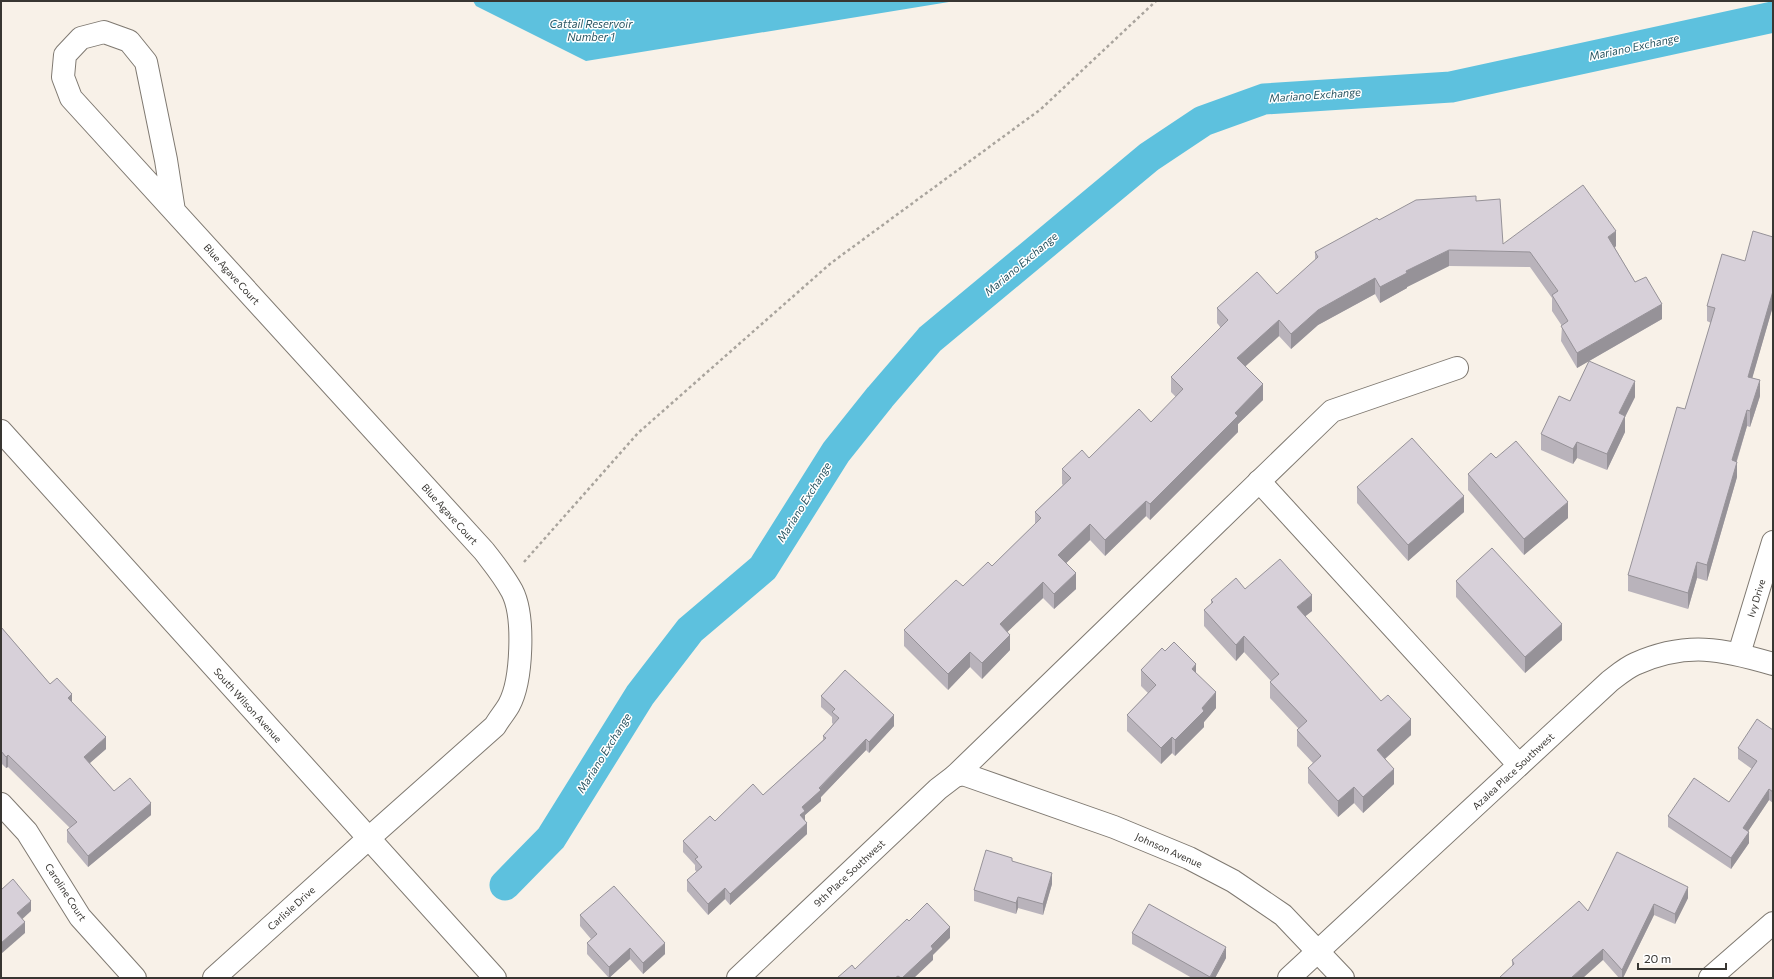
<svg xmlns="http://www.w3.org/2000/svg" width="1774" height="979" font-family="Commissioner,sans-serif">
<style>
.water{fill:#5dc1de}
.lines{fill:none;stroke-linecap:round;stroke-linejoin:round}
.canal{stroke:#5dc1de;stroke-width:31}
.street-casing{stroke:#7f7971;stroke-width:24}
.secondary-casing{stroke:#7f7971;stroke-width:24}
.path{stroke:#a9a49d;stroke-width:2.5;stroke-dasharray:3 3;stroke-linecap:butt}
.street{stroke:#fff;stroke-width:22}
.secondary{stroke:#fff;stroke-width:22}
.wall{fill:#b9b3bb}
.shaded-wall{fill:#969298}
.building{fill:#d7d0d9;stroke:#969298}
.labels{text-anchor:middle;stroke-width:3;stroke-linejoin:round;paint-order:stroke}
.street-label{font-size:10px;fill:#383632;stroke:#fff}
.water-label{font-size:11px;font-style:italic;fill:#295562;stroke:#fff}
</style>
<rect width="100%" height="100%" fill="#f8f1e8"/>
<path class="water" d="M 473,1 L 955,1 L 586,61 L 476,6 Z"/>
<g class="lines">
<path class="canal" d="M 505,885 L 551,838 L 640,695 L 690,630 L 763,568 L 836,452 L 880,397 L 930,339 L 1149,157 L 1203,121 L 1264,99 L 1451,87 L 1773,17"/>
<g class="street-casing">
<g id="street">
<path d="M 174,211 L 166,160 L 146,62 L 129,41 L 104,32 L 81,38 L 65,55 L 63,77 L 71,98 L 484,551 C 494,564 504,576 512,591 C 525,616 522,681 509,705 C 505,712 499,719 495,726 L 369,838"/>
<path d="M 1259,481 L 1519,765"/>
<path d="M 1739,654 L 1773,542"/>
<path d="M 955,776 L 1332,411 L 1457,368"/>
<path d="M 1,804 L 27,832 L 80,917 L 135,978"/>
<path d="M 738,978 L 938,789 L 955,776 L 963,774 L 1114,827 L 1189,858 L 1233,881 L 1283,915 L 1343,978"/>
<path d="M 1289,978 L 1610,681 C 1618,675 1626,668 1635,664 C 1687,641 1722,649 1773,664"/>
<path d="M 1710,978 L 1773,923"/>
</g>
</g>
<g class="secondary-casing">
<g id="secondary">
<path d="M 1,431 L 495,978"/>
<path d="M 214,978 L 369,838"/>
</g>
</g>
<path class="path" d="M 524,562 L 638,433 L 831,263 L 1041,109 L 1156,1"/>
<use href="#street" class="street"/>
<use href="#secondary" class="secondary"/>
</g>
<g class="wall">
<path d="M 1476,201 L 1503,244 L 1616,246 L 1615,248 L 1635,282 L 1662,319 L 1589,361 L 1635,397 L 1625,417 L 1625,432 L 1607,470 L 1577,458 L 1573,464 L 1541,450 L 1541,434 L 1570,401 L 1589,361 L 1577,368 L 1561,341 L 1562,326 L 1552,311 L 1552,298 L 1530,267 L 1449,266 L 1407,287 L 1407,288 L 1380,303 L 1375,294 L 1318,325 L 1291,349 L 1279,336 L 1245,366 L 1263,400 L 1238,424 L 1238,432 L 1150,520 L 1146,516 L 1105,556 L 1090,540 L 1066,563 L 1076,589 L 1054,609 L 1043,598 L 1007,632 L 1010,650 L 982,679 L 970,667 L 948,690 L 904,646 L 904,630 L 963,586 L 992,566 L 1035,524 L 1035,512 L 1063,485 L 1062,484 L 1062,469 L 1089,458 L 1151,422 L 1176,397 L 1171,392 L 1171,377 L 1221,328 L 1217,323 L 1217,308 L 1277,294 L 1315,260 L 1315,252 L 1379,220 Z"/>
<path d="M 1773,237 L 1773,306 L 1752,378 L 1760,396 L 1750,427 L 1747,426 L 1737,461 L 1737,477 L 1707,581 L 1697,578 L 1688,609 L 1628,591 L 1628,575 L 1685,409 L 1711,323 L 1707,321 L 1707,306 L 1745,261 Z"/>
<path d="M 1496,458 L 1568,518 L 1524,555 L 1468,490 L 1468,474 Z"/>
<path d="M 1357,487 L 1464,512 L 1408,561 L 1357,503 Z"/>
<path d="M 1456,581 L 1562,640 L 1525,673 L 1456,597 Z"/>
<path d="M 1245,589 L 1312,611 L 1305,616 L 1411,735 L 1385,759 L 1394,784 L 1363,813 L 1354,803 L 1338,817 L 1308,783 L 1308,768 L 1313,763 L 1297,746 L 1297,730 L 1299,729 L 1270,698 L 1270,682 L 1271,681 L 1244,652 L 1236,661 L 1204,626 L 1204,610 L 1211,604 L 1211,600 Z"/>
<path d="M 1,627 L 50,684 L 72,702 L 106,749 L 90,763 L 114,791 L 151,815 L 88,867 L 67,842 L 67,830 L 70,828 L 8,767 L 6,768 L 1,763 Z"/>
<path d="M 1165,651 L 1196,673 L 1216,708 L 1204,722 L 1204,727 L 1175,756 L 1172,753 L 1161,764 L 1127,731 L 1127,715 L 1148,693 L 1141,686 L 1141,670 Z"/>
<path d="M 821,696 L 894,726 L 869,753 L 866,750 L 821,797 L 821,801 L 805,815 L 805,821 L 807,834 L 730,905 L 725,899 L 708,915 L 687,891 L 687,880 L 697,872 L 695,870 L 695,865 L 683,852 L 683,841 L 715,821 L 763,795 L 823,740 L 823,736 L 833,724 L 832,723 L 832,717 L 821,707 Z"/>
<path d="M 1773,730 L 1773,803 L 1769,800 L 1748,831 L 1749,843 L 1731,869 L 1668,827 L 1668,816 L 1729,802 L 1752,769 L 1738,759 L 1738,748 Z"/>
<path d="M 1012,861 L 1052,884 L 1043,915 L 1018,908 L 1016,914 L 974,901 L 974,890 Z"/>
<path d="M 1688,898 L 1675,924 L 1654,915 L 1623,978 L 1619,978 L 1603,960 L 1512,966 L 1512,960 L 1588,911 Z"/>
<path d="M 580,915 L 665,954 L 643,974 L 630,959 L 609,978 L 587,954 L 587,943 L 591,939 L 580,926 Z"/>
<path d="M 1132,933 L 1226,958 L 1215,978 L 1192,978 L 1132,944 Z"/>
</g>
<g class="shaded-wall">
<path d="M 1616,231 L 1616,246 L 1608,252 L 1608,237 Z"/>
<path d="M 1449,250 L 1449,266 L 1407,287 L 1407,288 L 1380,303 L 1380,287 L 1406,271 Z"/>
<path d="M 1375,278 L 1375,294 L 1318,325 L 1291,349 L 1291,334 L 1318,310 Z"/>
<path d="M 1773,291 L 1773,306 L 1748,393 L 1748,377 Z"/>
<path d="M 1662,304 L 1662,319 L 1577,368 L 1577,353 Z"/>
<path d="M 1279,320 L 1279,336 L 1237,374 L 1237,358 Z"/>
<path d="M 1760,380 L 1760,396 L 1750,427 L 1750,411 Z"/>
<path d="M 1635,381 L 1635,397 L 1625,417 L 1625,432 L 1607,470 L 1607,454 L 1619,413 Z"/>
<path d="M 1263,384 L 1263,400 L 1238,424 L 1238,432 L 1150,520 L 1150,504 L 1235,413 Z"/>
<path d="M 1747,410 L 1747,426 L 1732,476 L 1732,460 Z"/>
<path d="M 1577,442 L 1577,458 L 1573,464 L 1573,449 Z"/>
<path d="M 1737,462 L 1737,477 L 1707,581 L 1707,565 Z"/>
<path d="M 1464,496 L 1464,512 L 1408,561 L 1408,545 Z"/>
<path d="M 1146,501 L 1146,516 L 1105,556 L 1105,540 Z"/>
<path d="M 1568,502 L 1568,518 L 1524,555 L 1524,539 Z"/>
<path d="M 1090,524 L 1090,540 L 1058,571 L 1058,555 Z"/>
<path d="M 1697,562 L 1697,578 L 1688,609 L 1688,593 Z"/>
<path d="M 1076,573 L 1076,589 L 1054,609 L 1054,594 Z"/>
<path d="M 1043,582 L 1043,598 L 1000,639 L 1000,624 Z"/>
<path d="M 1312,595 L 1312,611 L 1297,623 L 1297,607 Z"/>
<path d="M 1562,624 L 1562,640 L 1525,673 L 1525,657 Z"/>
<path d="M 1010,635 L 1010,650 L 982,679 L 982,663 Z"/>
<path d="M 1244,636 L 1244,652 L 1236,661 L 1236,645 Z"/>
<path d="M 970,652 L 970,667 L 948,690 L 948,674 Z"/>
<path d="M 1196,664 L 1196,680 L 1192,669 Z"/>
<path d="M 1216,692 L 1216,708 L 1204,722 L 1204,727 L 1175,756 L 1175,740 L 1202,708 Z"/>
<path d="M 72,694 L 72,706 L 68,698 Z"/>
<path d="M 894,715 L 894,726 L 869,753 L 869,742 Z"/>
<path d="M 1411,719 L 1411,735 L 1377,766 L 1377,750 Z"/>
<path d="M 106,737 L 106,749 L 84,768 L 84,757 Z"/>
<path d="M 1172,737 L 1172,753 L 1161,764 L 1161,748 Z"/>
<path d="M 866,739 L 866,750 L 821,797 L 821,801 L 805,815 L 805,822 L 800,815 L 802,807 Z"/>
<path d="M 8,755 L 8,767 L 6,768 L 6,757 Z"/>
<path d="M 1394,769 L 1394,784 L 1363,813 L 1363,797 Z"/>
<path d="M 1354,787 L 1354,803 L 1338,817 L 1338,801 Z"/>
<path d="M 1769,789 L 1769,800 L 1743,839 L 1743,828 Z"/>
<path d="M 151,803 L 151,815 L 88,867 L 88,856 Z"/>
<path d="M 807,823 L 807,834 L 730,905 L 730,894 Z"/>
<path d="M 1749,832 L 1749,843 L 1731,869 L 1731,858 Z"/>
<path d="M 1052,873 L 1052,884 L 1043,915 L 1043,904 Z"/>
<path d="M 1688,887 L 1688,898 L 1675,924 L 1675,914 Z"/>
<path d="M 725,888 L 725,899 L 708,915 L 708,904 Z"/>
<path d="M 1018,897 L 1018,908 L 1016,914 L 1016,903 Z"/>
<path d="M 31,901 L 31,911 L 17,924 L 17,913 Z"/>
<path d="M 1654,904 L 1654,915 L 1623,978 L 1622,978 L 1622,970 Z"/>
<path d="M 25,922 L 25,933 L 1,954 L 1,943 Z"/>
<path d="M 950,927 L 950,938 L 933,955 L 933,960 L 914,978 L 902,978 L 931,946 Z"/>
<path d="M 665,943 L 665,954 L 643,974 L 643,963 Z"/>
<path d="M 1226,947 L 1226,958 L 1215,978 L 1210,978 Z"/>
<path d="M 630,948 L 630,959 L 609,978 L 609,967 Z"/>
<path d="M 1603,949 L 1603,960 L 1583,978 L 1571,978 Z"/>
</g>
<g class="building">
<path d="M 1583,185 L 1616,231 L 1608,237 L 1635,282 L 1646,277 L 1662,304 L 1577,353 L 1561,326 L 1568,321 L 1552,295 L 1558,291 L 1530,252 L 1449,250 L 1406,271 L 1407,273 L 1380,287 L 1375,278 L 1318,310 L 1291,334 L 1279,320 L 1237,358 L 1263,384 L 1235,413 L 1238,416 L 1150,504 L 1146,501 L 1105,540 L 1090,524 L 1058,555 L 1076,573 L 1054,594 L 1043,582 L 1000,624 L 1010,635 L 982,663 L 970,652 L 948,674 L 904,630 L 956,580 L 963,586 L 988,562 L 992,566 L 1041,518 L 1035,512 L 1071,478 L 1062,469 L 1082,450 L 1089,458 L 1139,409 L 1151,422 L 1183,389 L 1171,377 L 1228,320 L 1217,308 L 1257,272 L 1277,294 L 1318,257 L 1315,252 L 1377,218 L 1379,220 L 1416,200 L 1476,196 L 1476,201 L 1500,199 L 1503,244 Z"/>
<path d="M 1753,231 L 1773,237 L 1773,291 L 1748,377 L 1760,380 L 1750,411 L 1747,410 L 1732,460 L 1737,462 L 1707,565 L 1697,562 L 1688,593 L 1628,575 L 1677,407 L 1685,409 L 1715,308 L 1707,306 L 1722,254 L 1745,261 Z"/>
<path d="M 1589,361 L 1635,381 L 1619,413 L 1625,416 L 1607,454 L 1577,442 L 1573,449 L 1541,434 L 1559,396 L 1570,401 Z"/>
<path d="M 1412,438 L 1464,496 L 1408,545 L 1357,487 Z"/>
<path d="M 1516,441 L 1568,502 L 1524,539 L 1468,474 L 1491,453 L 1496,458 Z"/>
<path d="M 1492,548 L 1562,624 L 1525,657 L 1456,581 Z"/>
<path d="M 1280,559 L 1312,595 L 1297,607 L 1381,701 L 1388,695 L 1411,719 L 1377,750 L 1394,769 L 1363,797 L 1354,787 L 1338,801 L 1308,768 L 1321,756 L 1297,730 L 1307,721 L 1270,682 L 1279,674 L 1244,636 L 1236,645 L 1204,610 L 1213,602 L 1211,600 L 1236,578 L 1245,589 Z"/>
<path d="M 1,627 L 50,684 L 57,678 L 72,694 L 68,698 L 106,737 L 84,757 L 114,791 L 130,778 L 151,803 L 88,856 L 67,830 L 77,822 L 8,755 L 6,757 L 1,751 Z"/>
<path d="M 1174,642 L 1196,664 L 1192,669 L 1216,692 L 1202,708 L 1204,711 L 1175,740 L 1172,737 L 1161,748 L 1127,715 L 1156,685 L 1141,670 L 1162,648 L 1165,651 Z"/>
<path d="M 845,670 L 894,715 L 869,742 L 866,739 L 819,788 L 821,790 L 802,807 L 805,811 L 800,815 L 807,823 L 730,894 L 725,888 L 708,904 L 687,880 L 702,867 L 695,859 L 698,857 L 683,841 L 710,816 L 715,821 L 753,784 L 763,795 L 826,738 L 823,736 L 839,718 L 832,712 L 835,709 L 821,696 Z"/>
<path d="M 1757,719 L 1773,730 L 1773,792 L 1769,789 L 1743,828 L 1749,832 L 1731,858 L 1668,816 L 1694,778 L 1729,802 L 1757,761 L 1738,748 Z"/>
<path d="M 986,850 L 1012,858 L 1012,861 L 1052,873 L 1043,904 L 1018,897 L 1016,903 L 974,890 Z"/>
<path d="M 1617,852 L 1688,887 L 1675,914 L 1654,904 L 1622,970 L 1603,949 L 1571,978 L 1499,978 L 1514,964 L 1512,960 L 1579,901 L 1588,911 Z"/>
<path d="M 13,879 L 31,901 L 17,913 L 25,922 L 1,943 L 1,890 Z"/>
<path d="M 614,886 L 665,943 L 643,963 L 630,948 L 609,967 L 587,943 L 597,934 L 580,915 Z"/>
<path d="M 927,903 L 950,927 L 931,946 L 933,949 L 902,978 L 901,978 L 898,976 L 895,978 L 837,978 L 852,965 L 855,969 L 907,919 L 909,921 Z"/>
<path d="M 1149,904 L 1226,947 L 1210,977 L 1132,933 Z"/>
</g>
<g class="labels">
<g class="street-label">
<text transform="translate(232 274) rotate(48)" y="4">Blue Agave Court</text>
<text transform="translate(450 514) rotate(48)" y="4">Blue Agave Court</text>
<text transform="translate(1756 598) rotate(-73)" y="4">Ivy Drive</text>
<text transform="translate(248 705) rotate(48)" y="4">South Wilson Avenue</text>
<text transform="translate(1513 771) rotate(-43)" y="4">Azalea Place Southwest</text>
<text transform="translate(1169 850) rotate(24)" y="4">Johnson Avenue</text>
<text transform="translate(849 873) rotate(-43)" y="4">9th Place Southwest</text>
<text transform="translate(66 892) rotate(57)" y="4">Caroline Court</text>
<text transform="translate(291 908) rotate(-42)" y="4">Carlisle Drive</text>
</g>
<g class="water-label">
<text x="591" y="28">Cattail Reservoir<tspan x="591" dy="13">Number 1</tspan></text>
<text transform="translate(1634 47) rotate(-12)" y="4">Mariano Exchange</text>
<text transform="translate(1315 95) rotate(-4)" y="4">Mariano Exchange</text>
<text transform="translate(1021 264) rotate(-40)" y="4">Mariano Exchange</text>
<text transform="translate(804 502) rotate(-58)" y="4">Mariano Exchange</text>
<text transform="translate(604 753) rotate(-58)" y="4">Mariano Exchange</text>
</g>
</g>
<rect width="1774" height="979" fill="none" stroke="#383632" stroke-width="4"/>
<path d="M1638 963v6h88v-6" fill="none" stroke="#383632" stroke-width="2"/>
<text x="1644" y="963" font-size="12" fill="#383632" stroke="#ffffff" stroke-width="3" paint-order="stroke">20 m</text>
</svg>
